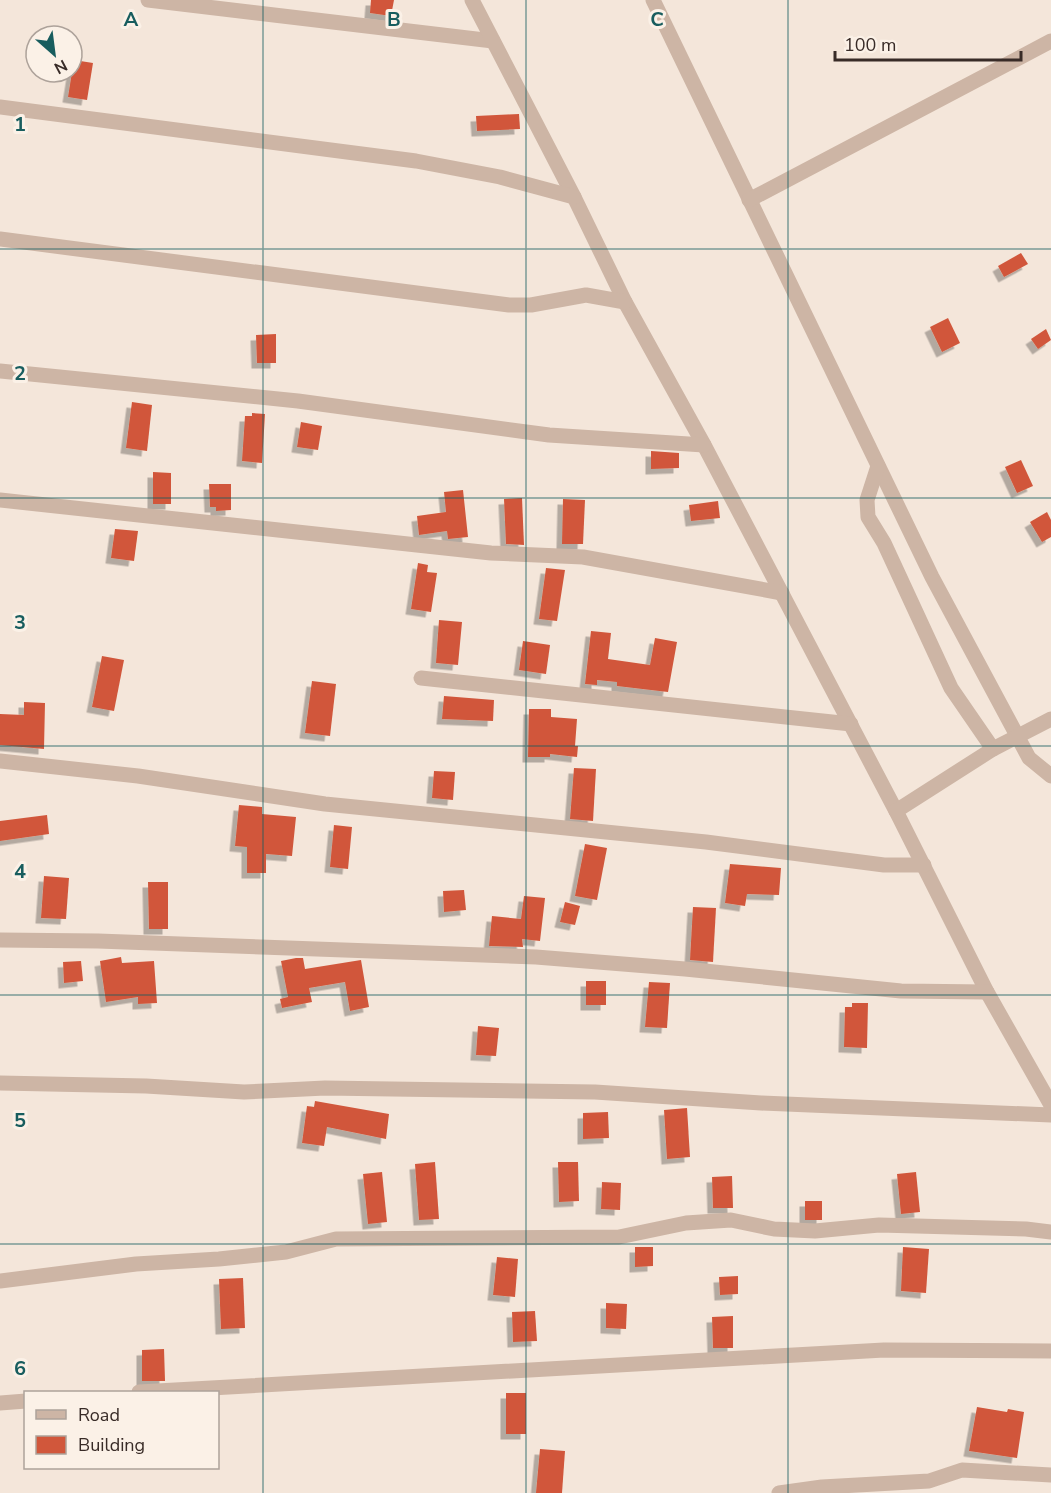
<svg xmlns="http://www.w3.org/2000/svg" width="1051" height="1493" font-family="'Nunito Sans',sans-serif">
<style>
.building{fill:#d1573b;filter:url(#shadow)}
.lines{fill:none;stroke-linecap:round;stroke-linejoin:round}
.minor{stroke:#cdb5a5;stroke-width:15}
.grid{fill:none;stroke:#185d5e;stroke-width:1.5;stroke-opacity:0.55}
.grid-label{font-size:20px;text-anchor:middle;font-weight:bold;fill:#185d5e;stroke:#fbf1e7;stroke-width:6;stroke-linejoin:round;paint-order:stroke}
</style>
<defs>
<filter id="shadow"><feDropShadow dx="-5.5" dy="5.5" stdDeviation="0" flood-color="#0004"/></filter>
</defs>
<rect width="100%" height="100%" fill="#f4e6da"/>
<g class="building">
<path d="M 371,0 L 394,0 L 391,16 L 370,13 Z"/>
<path d="M 74,60 L 93,63 L 87,100 L 68,97 Z"/>
<path d="M 519,114 L 520,129 L 477,131 L 476,116 Z"/>
<path d="M 1021,253 L 1028,264 L 1004,277 L 998,266 Z"/>
<path d="M 948,318 L 960,343 L 942,352 L 930,327 Z"/>
<path d="M 1046,329 L 1051,340 L 1038,349 L 1031,339 Z"/>
<path d="M 276,334 L 276,363 L 257,363 L 256,335 Z"/>
<path d="M 132,402 L 152,405 L 147,451 L 126,448 Z"/>
<path d="M 252,413 L 265,414 L 262,463 L 242,461 L 245,416 L 252,416 Z"/>
<path d="M 301,422 L 322,426 L 318,450 L 297,447 Z"/>
<path d="M 651,451 L 679,453 L 679,468 L 651,469 Z"/>
<path d="M 1021,460 L 1033,486 L 1017,493 L 1005,467 Z"/>
<path d="M 153,472 L 171,473 L 171,504 L 153,504 Z"/>
<path d="M 209,484 L 231,484 L 231,510 L 216,511 L 216,507 L 210,507 Z"/>
<path d="M 463,490 L 468,537 L 448,539 L 447,531 L 419,535 L 417,516 L 446,512 L 444,492 Z"/>
<path d="M 522,498 L 524,545 L 506,544 L 504,499 Z"/>
<path d="M 563,499 L 585,500 L 583,544 L 562,544 Z"/>
<path d="M 718,501 L 720,518 L 691,521 L 689,505 Z"/>
<path d="M 1047,512 L 1051,520 L 1051,537 L 1042,542 L 1030,522 Z"/>
<path d="M 115,529 L 138,531 L 134,561 L 111,558 Z"/>
<path d="M 418,563 L 428,565 L 427,572 L 437,573 L 431,612 L 411,609 Z"/>
<path d="M 546,568 L 565,570 L 557,621 L 539,619 Z"/>
<path d="M 439,620 L 462,622 L 458,665 L 436,663 Z"/>
<path d="M 591,631 L 611,633 L 608,659 L 650,665 L 655,638 L 677,642 L 668,692 L 617,686 L 617,682 L 597,680 L 597,685 L 585,684 Z"/>
<path d="M 523,641 L 550,645 L 546,674 L 519,670 Z"/>
<path d="M 102,656 L 124,660 L 114,711 L 92,707 Z"/>
<path d="M 312,681 L 336,684 L 330,736 L 305,733 Z"/>
<path d="M 444,696 L 494,700 L 493,721 L 442,719 Z"/>
<path d="M 24,702 L 45,703 L 44,749 L 0,745 L 0,714 L 24,715 Z"/>
<path d="M 529,709 L 551,709 L 551,717 L 577,719 L 575,746 L 578,746 L 577,757 L 550,754 L 550,757 L 528,757 Z"/>
<path d="M 574,768 L 596,769 L 593,821 L 570,819 Z"/>
<path d="M 434,771 L 455,772 L 453,800 L 432,798 Z"/>
<path d="M 239,805 L 262,807 L 262,814 L 296,817 L 292,856 L 266,854 L 266,873 L 247,873 L 247,847 L 235,846 Z"/>
<path d="M 47,815 L 49,834 L 0,841 L 0,821 Z"/>
<path d="M 334,825 L 352,827 L 348,869 L 330,867 Z"/>
<path d="M 585,844 L 607,848 L 597,900 L 575,896 Z"/>
<path d="M 730,864 L 781,868 L 779,895 L 747,894 L 745,906 L 725,903 Z"/>
<path d="M 44,876 L 69,878 L 66,919 L 41,918 Z"/>
<path d="M 148,882 L 168,882 L 168,929 L 149,929 Z"/>
<path d="M 464,890 L 466,910 L 444,912 L 443,891 Z"/>
<path d="M 524,896 L 545,898 L 540,941 L 522,939 L 523,947 L 489,946 L 492,916 L 521,919 Z"/>
<path d="M 565,902 L 580,906 L 575,925 L 560,922 Z"/>
<path d="M 693,907 L 716,908 L 713,962 L 690,960 Z"/>
<path d="M 121,957 L 122,963 L 154,961 L 157,1003 L 138,1004 L 138,997 L 106,1002 L 100,961 Z"/>
<path d="M 296,958 L 303,958 L 305,969 L 361,960 L 369,1007 L 350,1011 L 345,982 L 309,988 L 312,1002 L 282,1008 L 280,999 L 288,997 L 281,961 Z"/>
<path d="M 81,961 L 83,981 L 64,983 L 63,962 Z"/>
<rect x="586" y="981" width="20" height="24"/>
<path d="M 649,982 L 670,983 L 667,1028 L 645,1027 Z"/>
<path d="M 852,1003 L 868,1003 L 867,1048 L 844,1047 L 845,1007 L 852,1007 Z"/>
<path d="M 478,1026 L 499,1028 L 496,1056 L 476,1055 Z"/>
<path d="M 315,1101 L 389,1114 L 386,1139 L 327,1127 L 324,1146 L 302,1143 L 307,1106 L 314,1107 Z"/>
<path d="M 687,1108 L 690,1157 L 667,1159 L 664,1110 Z"/>
<path d="M 608,1112 L 609,1138 L 583,1139 L 583,1113 Z"/>
<path d="M 435,1162 L 439,1219 L 419,1220 L 415,1164 Z"/>
<path d="M 558,1162 L 578,1162 L 579,1201 L 559,1202 Z"/>
<path d="M 382,1172 L 387,1222 L 368,1224 L 363,1174 Z"/>
<path d="M 916,1172 L 920,1212 L 901,1214 L 897,1174 Z"/>
<path d="M 732,1176 L 733,1208 L 713,1208 L 712,1177 Z"/>
<path d="M 602,1182 L 621,1183 L 620,1210 L 601,1209 Z"/>
<rect x="805" y="1201" width="17" height="19"/>
<path d="M 635,1247 L 653,1247 L 653,1266 L 635,1267 Z"/>
<path d="M 903,1247 L 929,1249 L 926,1293 L 901,1291 Z"/>
<path d="M 497,1257 L 518,1259 L 515,1297 L 493,1295 Z"/>
<path d="M 738,1276 L 738,1294 L 720,1295 L 719,1277 Z"/>
<path d="M 243,1278 L 245,1328 L 221,1329 L 219,1279 Z"/>
<path d="M 606,1303 L 627,1304 L 626,1329 L 606,1328 Z"/>
<path d="M 535,1311 L 537,1341 L 513,1342 L 512,1312 Z"/>
<path d="M 733,1316 L 733,1348 L 713,1348 L 712,1317 Z"/>
<path d="M 164,1349 L 165,1381 L 142,1381 L 142,1350 Z"/>
<rect x="506" y="1393" width="20" height="41"/>
<path d="M 977,1407 L 1007,1412 L 1008,1409 L 1024,1412 L 1017,1458 L 969,1451 Z"/>
<path d="M 540,1449 L 565,1451 L 562,1493 L 536,1493 Z"/>
</g>
<g class="lines">
<g class="minor">
<path d="M 148,0 L 493,41"/>
<path d="M 472,0 L 574,197 L 625,302 L 704,445 L 896,811"/>
<path d="M 653,0 L 932,577 L 1029,758 L 1051,776"/>
<path d="M 0,107 L 416,161 L 500,177 L 574,197"/>
<path d="M 749,200 L 1051,41"/>
<path d="M 0,239 L 509,305 L 531,305 L 586,295 L 625,302"/>
<path d="M 0,371 L 298,401 L 549,435 L 704,445"/>
<path d="M 878,466 L 867,500 L 868,517 L 884,543 L 951,688 L 993,749"/>
<path d="M 0,500 L 491,553 L 583,557 L 782,593"/>
<path d="M 421,678 L 851,724"/>
<path d="M 1051,719 L 993,749 L 896,811 L 987,992 L 1051,1105"/>
<path d="M 0,761 L 138,776 L 325,804 L 706,842 L 884,865 L 924,865"/>
<path d="M 0,940 L 98,941 L 536,957 L 685,969 L 901,991 L 987,992"/>
<path d="M 0,1083 L 146,1086 L 244,1092 L 325,1088 L 595,1092 L 761,1103 L 1051,1115"/>
<path d="M 0,1281 L 136,1264 L 219,1259 L 286,1252 L 336,1239 L 619,1237 L 686,1223 L 731,1220 L 774,1229 L 815,1231 L 879,1225 L 1026,1229 L 1051,1232"/>
<path d="M 139,1392 L 884,1350 L 1051,1351"/>
<path d="M 0,1403 L 26,1401"/>
<path d="M 779,1493 L 822,1487 L 929,1481 L 962,1470 L 1051,1475"/>
</g>
</g>
<path class="grid" d="M 263,0 L 263,1493M 526,0 L 526,1493M 788,0 L 788,1493M 0,249 L 1051,249M 0,498 L 1051,498M 0,746 L 1051,746M 0,995 L 1051,995M 0,1244 L 1051,1244"/>
<g class="grid-label">
<text x="131" y="26">A</text>
<text x="394" y="26">B</text>
<text x="657" y="26">C</text>
<text x="20" y="131">1</text>
<text x="20" y="380">2</text>
<text x="20" y="629">3</text>
<text x="20" y="878">4</text>
<text x="20" y="1127">5</text>
<text x="20" y="1375">6</text>
</g>
<rect x="24" y="1391" width="195" height="78" fill="#fbf1e7" stroke="#ada29a" stroke-width="1.5"/>
<rect x="36" y="1410" width="30" height="9" fill="#cdb5a5" stroke="#ada29a" stroke-width="1.5"/>
<text x="78" y="1421" font-size="18" fill="#382b27">Road</text>
<rect x="36" y="1436" width="30" height="18" fill="#d1573b" stroke="#ada29a" stroke-width="1.5"/>
<text x="78" y="1451" font-size="18" fill="#382b27">Building</text>
<g transform="translate(54 54) rotate(152)"><circle r="28" fill="#fbf1e7" stroke="#ada29a" stroke-width="1.5"/>
<path d="M0-4.5L10 22L0 15L-10 22Z" fill="#185d5e"/>
<text y="-9" font-size="16" font-weight="bold" text-anchor="middle" fill="#382b27">N</text>
</g>
<path d="M835 51v9h186v-9" fill="none" stroke="#382b27" stroke-width="3"/>
<text x="844" y="51" font-size="18" fill="#382b27" stroke="#fbf1e7" stroke-width="4.5" paint-order="stroke">100 m</text>
</svg>
